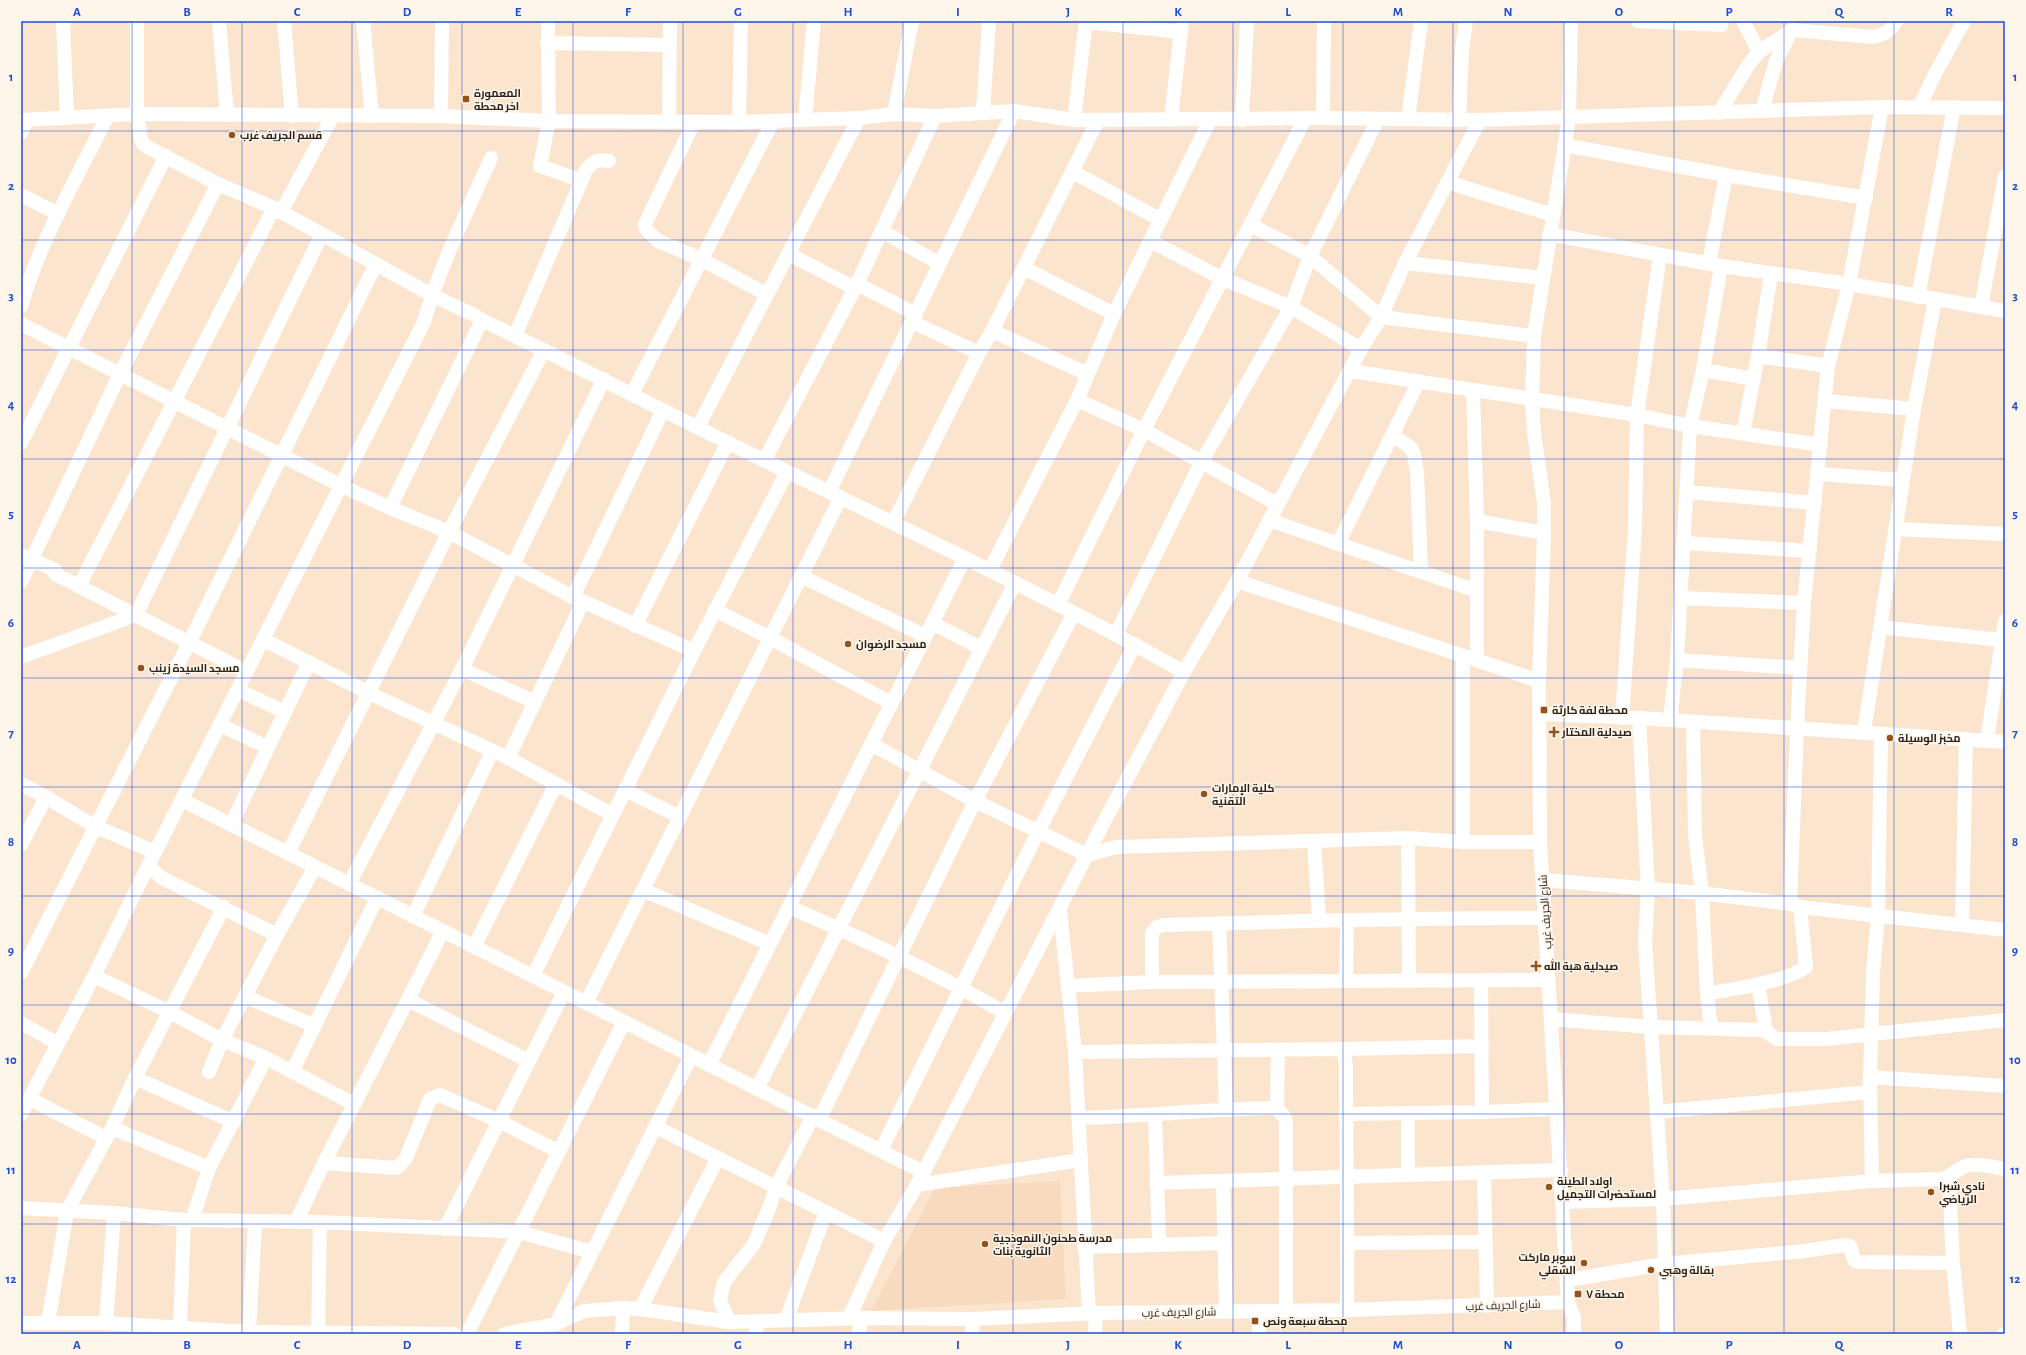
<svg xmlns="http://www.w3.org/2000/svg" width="2026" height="1355" font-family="'Alegreya Sans',Cairo,sans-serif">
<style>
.built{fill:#f8dbbe}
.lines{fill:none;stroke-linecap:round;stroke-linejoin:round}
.minor{stroke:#fff;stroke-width:14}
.grid{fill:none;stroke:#1d4ed8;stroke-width:1;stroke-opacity:0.55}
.poi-dot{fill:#93541c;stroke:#fef5eb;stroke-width:1.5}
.labels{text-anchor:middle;stroke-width:3;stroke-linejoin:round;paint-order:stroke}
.poi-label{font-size:11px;font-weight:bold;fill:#2c231b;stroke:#fef5eb;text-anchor:start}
.street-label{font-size:11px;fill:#2c231b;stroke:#fef5eb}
.neatline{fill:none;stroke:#1d4ed8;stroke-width:1.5}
.grid-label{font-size:13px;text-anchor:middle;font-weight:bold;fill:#1d4ed8}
</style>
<rect width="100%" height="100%" fill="#fce5ce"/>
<path class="built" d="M 1060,1181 L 1066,1299 L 871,1311 L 935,1188 Z"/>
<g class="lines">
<g class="minor">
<path d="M 63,21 L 67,118"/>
<path d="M 137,21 L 137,114 L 141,139 L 143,144 L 149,148 L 218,184 L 274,208 L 432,295 L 474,315 L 482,320 C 584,369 684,422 786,471 C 919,536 1054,599 1184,672"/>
<path d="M 219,21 L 227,115"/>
<path d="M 284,21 L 292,116"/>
<path d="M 363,21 L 372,116"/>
<path d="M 548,21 L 549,121 L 540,166 L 582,181"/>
<path d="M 1638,21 L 1721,25 L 1722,21"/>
<path d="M 1743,21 L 1759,52"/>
<path d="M 1086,22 L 1181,32"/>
<path d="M 547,43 L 670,45"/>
<path d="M 1919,107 L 1935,74 L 1964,21"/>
<path d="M 1762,111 L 1776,61 L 1791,31"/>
<path d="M 983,112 L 989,21"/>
<path d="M 1719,113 L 1749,64 L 1759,52 L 1792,30 L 1872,37 C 1883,35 1890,32 1896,21"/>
<path d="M 894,114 L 912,21"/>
<path d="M 441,116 L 442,21"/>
<path d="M 1323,118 L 1324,21"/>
<path d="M 1408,119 L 1421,21"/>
<path d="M 21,120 L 137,114 L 441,116 L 549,121 L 739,122 L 859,118 L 894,114 L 935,116 L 1014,111 L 1074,120 L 1323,118 L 1480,120 L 1882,107 L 2005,108"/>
<path d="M 805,120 L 814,21"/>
<path d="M 1074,120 L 1086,21"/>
<path d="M 1171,120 L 1182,21"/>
<path d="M 1242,120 L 1247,21"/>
<path d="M 1459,120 L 1462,50 L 1466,21"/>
<path d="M 669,122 L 670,21"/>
<path d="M 694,122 L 645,224 L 646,229 L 658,241 L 701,259 L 766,294"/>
<path d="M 739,122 L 741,21"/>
<path d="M 21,133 L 27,120"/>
<path d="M 1564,145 L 1726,175 L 1866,198"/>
<path d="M 1073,172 L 1161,220"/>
<path d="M 1447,182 L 1553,215"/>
<path d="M 21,195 L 58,214"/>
<path d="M 281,212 L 333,116"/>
<path d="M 1251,225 L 1310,256 L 1381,317 L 1534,336"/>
<path d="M 882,231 L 940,264"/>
<path d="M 1549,234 L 1721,266 L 1849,284 L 2005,311"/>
<path d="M 1151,241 L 1221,278 L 1291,307 L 1361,349"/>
<path d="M 789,254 L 854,288"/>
<path d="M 1405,263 L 1543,278"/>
<path d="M 1709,263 L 1726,175"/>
<path d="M 1024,268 L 1114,314"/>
<path d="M 857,284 L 916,314"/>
<path d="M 1918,297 L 1954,107"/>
<path d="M 21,306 C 40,241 77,177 107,117"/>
<path d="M 1981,307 L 2005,176"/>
<path d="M 912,322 L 979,353"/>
<path d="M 21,324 L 342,486 L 390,508 L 449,532 L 573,597 L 694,651"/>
<path d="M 992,331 L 1088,374"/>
<path d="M 515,336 L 586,170 C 594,161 597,159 609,161"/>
<path d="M 1758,356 L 1828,366"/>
<path d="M 1703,370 L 1754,379"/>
<path d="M 1350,371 L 1637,415 L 1690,426 L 1821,445"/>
<path d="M 1473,390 L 1477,521 L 1477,660"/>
<path d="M 632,394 L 773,121"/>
<path d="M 1077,400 L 1144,430 L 1277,504"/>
<path d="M 1825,401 L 1914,409"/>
<path d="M 698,427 L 859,118"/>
<path d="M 1743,433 L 1758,356 L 1771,274"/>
<path d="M 1392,435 L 1410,447 L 1414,454 L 1417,472 L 1421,572"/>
<path d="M 21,443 L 166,156"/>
<path d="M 764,461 L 857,284 L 935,116"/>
<path d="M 1818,474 L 1903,480"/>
<path d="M 829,492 L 1014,111"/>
<path d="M 1687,492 L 1815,503"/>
<path d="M 390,508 L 482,320"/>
<path d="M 1269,520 L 1477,591"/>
<path d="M 1477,521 L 1544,533"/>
<path d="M 893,523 L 979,353 L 992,331 L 1098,120"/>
<path d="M 1895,529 L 2005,534"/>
<path d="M 1684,543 L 1810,551"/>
<path d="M 1338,544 L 1418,383"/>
<path d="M 21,555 L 55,570 L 55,574 L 247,672"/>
<path d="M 990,570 L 1077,400 L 1114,314 L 1210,120"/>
<path d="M 801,576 L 925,636"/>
<path d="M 1237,581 L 1539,681"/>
<path d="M 21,582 L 120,374 L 218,184"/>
<path d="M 79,586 L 274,208"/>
<path d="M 573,597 L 663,410"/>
<path d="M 1680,598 L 1804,603"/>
<path d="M 1058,605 L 1144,430 L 1305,119"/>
<path d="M 715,610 L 770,638 L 891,703"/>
<path d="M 932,623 L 981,648"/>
<path d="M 635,626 L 728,442"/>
<path d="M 1880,627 L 2001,640"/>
<path d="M 1116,634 L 1202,461 L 1291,307 L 1310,256 L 1378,119"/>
<path d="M 264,640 L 369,693 L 508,758 L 613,815"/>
<path d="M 1463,656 L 1463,842"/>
<path d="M 21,657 L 136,615 L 322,234"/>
<path d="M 1677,660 L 1800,668"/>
<path d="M 462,669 L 535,702"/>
<path d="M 238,690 L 285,712"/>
<path d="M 1540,714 L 1639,718 L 2005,742"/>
<path d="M 1622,718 L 1635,529 L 1637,415 L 1660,255"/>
<path d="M 1639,718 L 1648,889 L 1645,943 L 1663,1199 L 1667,1334"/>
<path d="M 1670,720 L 1677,660 L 1690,426 L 1703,370 L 1721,266"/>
<path d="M 1693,722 L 1695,835 L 1702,893 L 1707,994 L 1711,1028"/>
<path d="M 220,725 L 267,747"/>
<path d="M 1864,732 L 1914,409 L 1935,300"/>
<path d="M 1987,740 L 2005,621"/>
<path d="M 871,744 L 975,801 L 1087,855 L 1116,847 L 1408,838 L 1463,842 L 1540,842"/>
<path d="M 508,758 L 583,602"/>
<path d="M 21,784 L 46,797 L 94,826 L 155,852"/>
<path d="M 625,790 L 680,817"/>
<path d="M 182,800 L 923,1172"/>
<path d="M 231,825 L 309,662"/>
<path d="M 1408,838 L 1409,979"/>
<path d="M 1314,841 L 1319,920"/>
<path d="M 21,845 L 46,797"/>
<path d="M 288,853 L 449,532 L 544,350"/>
<path d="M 148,866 L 162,878 L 277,935"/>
<path d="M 1543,880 L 1702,893 L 1790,904 L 1800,907 L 2005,930"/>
<path d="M 349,884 L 462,669 L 604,379"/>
<path d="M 643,890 L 770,944"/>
<path d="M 1790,904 L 1797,728 L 1804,603 L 1828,366 L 1849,284 L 1882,107"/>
<path d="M 789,907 C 863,939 935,972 1005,1013"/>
<path d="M 1060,911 L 1075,1052 L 1089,1313"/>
<path d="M 413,916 L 492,752"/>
<path d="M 1219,923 L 1226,1109"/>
<path d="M 1962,925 L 1966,739"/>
<path d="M 474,947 L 556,784"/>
<path d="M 21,973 L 189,643 L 376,264"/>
<path d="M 94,976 L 170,1012 L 222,1040 L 266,1058 L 354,1104"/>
<path d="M 533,976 L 694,651 L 787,472"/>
<path d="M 1346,981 L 1347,921"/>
<path d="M 1481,981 L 1482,1112"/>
<path d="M 1152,982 L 1152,933 L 1157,927 L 1164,925 C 1291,921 1418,918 1545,918"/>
<path d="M 1758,984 L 1766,1031"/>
<path d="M 1068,986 L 1152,982 L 1549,980"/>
<path d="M 1707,994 C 1735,988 1783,983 1806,967 L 1800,907"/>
<path d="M 246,997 L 315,1026"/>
<path d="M 408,1000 L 529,1061 L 445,1229"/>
<path d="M 586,1003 L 841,497"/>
<path d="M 1551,1019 L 1650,1027 L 1762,1030 L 1769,1033 L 1776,1039 L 1826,1039 L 2005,1020"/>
<path d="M 21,1023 L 57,1043"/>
<path d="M 1343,1049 L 1346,1065 C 1346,1147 1348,1228 1347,1310"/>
<path d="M 1278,1050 L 1277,1108 L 1285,1118 L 1286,1124 L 1286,1311"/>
<path d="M 1075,1052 L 1343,1049 L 1482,1046"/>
<path d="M 529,1061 L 564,992"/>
<path d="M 709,1065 L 965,558"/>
<path d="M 209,1072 L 222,1040 L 277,935 L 315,867"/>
<path d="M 292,1072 L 377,898"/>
<path d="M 1870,1077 L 2005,1086"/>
<path d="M 135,1078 L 234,1122"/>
<path d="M 757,1089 L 1015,583"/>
<path d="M 30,1099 L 106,1138"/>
<path d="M 1656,1112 L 1870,1092"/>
<path d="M 1408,1113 L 1408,1175"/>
<path d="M 21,1114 L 94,976 L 148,866 L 424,322 C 440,265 467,212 491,158"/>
<path d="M 1345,1114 L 1482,1112 L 1557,1109"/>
<path d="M 1155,1115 L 1159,1245"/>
<path d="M 1078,1118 C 1145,1116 1211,1109 1277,1108"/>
<path d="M 819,1120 L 975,801 L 1074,613"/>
<path d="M 656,1127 L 884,1241"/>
<path d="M 112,1128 L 209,1168"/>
<path d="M 881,1150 L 1038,832 L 1135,644"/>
<path d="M 324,1163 L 396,1168 L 402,1163 L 406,1158 L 430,1099 L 440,1095 L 499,1121 L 559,1152"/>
<path d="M 1484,1172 L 1487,1306"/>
<path d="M 1949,1178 L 1953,1263 L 1960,1334"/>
<path d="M 1872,1181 L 1870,1077 L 1873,974 L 1878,914 L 1881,734"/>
<path d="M 1223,1182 L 1226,1311"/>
<path d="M 1156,1183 L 1561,1170"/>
<path d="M 917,1185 L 1081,1160"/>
<path d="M 1563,1202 L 1663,1199 L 1872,1181 L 1941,1179 C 1951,1177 1955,1171 1963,1167 C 1975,1162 1993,1167 2005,1169"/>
<path d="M 21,1208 L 114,1213 L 184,1220 L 320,1222 L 519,1232 L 592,1252"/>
<path d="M 192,1220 L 209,1168 L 266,1058"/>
<path d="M 296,1222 L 324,1163 L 443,931"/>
<path d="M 1348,1243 L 1486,1242"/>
<path d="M 1084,1247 L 1224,1243"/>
<path d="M 1568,1280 L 1664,1264 L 1805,1251 L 1845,1245 L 1850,1246 L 1854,1260 L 1858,1262 L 1953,1263"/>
<path d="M 1568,1302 L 1574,1317 L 1574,1334"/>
<path d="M 640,1309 L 718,1158"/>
<path d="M 849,1318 L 884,1241 L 917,1185 L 1095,839 L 1184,672 L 1237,581 L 1361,349 L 1381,317 L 1405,263 L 1480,120"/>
<path d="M 786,1320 L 826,1212"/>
<path d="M 729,1322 L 720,1300 L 724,1282 L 754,1244 L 770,1206 L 776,1187 L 813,1116"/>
<path d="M 21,1323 L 106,1323 L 249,1332 L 454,1334"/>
<path d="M 48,1323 L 67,1211 L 112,1128 L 135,1078 L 224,907"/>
<path d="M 106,1323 L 114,1213"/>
<path d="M 556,1324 L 691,1056"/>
<path d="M 180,1328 L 184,1220"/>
<path d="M 249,1332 L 255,1223"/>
<path d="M 318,1332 L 320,1222"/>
<path d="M 467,1334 L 624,1022"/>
<path d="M 504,1334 L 556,1324 L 584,1311 L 623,1308 L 640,1309 L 729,1322 L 861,1318 L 973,1319 L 1096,1313 L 1347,1310 L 1568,1302 L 1540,842 L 1539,681 L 1544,533 L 1544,503 L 1534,433 L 1532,400 L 1534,336 L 1569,118 L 1571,21"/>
<path d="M 622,1334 L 623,1308"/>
<path d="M 756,1334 L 757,1322"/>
<path d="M 859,1334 L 861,1318"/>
<path d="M 972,1334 L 973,1319"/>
<path d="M 1095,1334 L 1096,1313"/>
<path d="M 1259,1334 L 1259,1312"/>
<path d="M 2004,1334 L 2005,1334"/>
</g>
</g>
<path class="grid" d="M 132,21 L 132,1334M 242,21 L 242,1334M 352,21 L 352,1334M 462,21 L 462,1334M 573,21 L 573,1334M 683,21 L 683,1334M 793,21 L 793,1334M 903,21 L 903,1334M 1013,21 L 1013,1334M 1123,21 L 1123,1334M 1233,21 L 1233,1334M 1343,21 L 1343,1334M 1453,21 L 1453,1334M 1564,21 L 1564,1334M 1674,21 L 1674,1334M 1784,21 L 1784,1334M 1894,21 L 1894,1334M 21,131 L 2005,131M 21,240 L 2005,240M 21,350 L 2005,350M 21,459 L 2005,459M 21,568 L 2005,568M 21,678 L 2005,678M 21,787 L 2005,787M 21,896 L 2005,896M 21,1005 L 2005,1005M 21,1114 L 2005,1114M 21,1224 L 2005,1224"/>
<g class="poi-dot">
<rect x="462" y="95" width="8" height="8" rx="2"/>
<circle cx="232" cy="135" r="4"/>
<circle cx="848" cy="644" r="4"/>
<circle cx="141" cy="668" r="4"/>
<rect x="1540" y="706" width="8" height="8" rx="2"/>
<path d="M1552 726h4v4h4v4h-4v4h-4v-4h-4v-4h4z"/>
<circle cx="1890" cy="738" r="4"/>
<circle cx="1204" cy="794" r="4"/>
<path d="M1534 960h4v4h4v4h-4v4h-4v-4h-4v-4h4z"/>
<circle cx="1549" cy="1187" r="4"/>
<circle cx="1931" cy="1192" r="4"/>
<circle cx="985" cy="1244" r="4"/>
<circle cx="1584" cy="1263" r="4"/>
<circle cx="1651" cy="1270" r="4"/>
<rect x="1574" y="1290" width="8" height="8" rx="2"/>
<rect x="1251" y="1317" width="8" height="8" rx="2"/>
</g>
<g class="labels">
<g class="poi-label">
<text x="474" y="97">المعمورة<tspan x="474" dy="13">اخر محطة</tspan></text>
<text x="240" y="139">قسم الجريف غرب</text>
<text x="856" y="648">مسجد الرضوان</text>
<text x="149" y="672">مسجد السيدة زينب</text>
<text x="1552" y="714">محطة لفة كارثة</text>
<text x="1562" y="736">صيدلية المختار</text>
<text x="1898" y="742">مخبز الوسيلة</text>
<text x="1212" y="792">كلية الإمارات<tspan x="1212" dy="13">التقنية</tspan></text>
<text x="1544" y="970">صيدلية هبة الله</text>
<text x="1557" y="1185">اولاد الطينة<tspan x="1557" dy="13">لمستحضرات التجميل</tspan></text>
<text x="1939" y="1190">نادي شبرا<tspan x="1939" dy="13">الرياضي</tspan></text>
<text x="993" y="1242">مدرسة طحنون النموذجية<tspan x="993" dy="13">الثانوية بنات</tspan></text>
<text x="1576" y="1261" text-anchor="end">سوبر ماركت<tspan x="1576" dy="13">الشقلي</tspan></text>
<text x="1659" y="1274">بقالة وهبي</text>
<text x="1586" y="1298">محطة ٧</text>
<text x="1263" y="1325">محطة سبعة ونص</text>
</g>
<g class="street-label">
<text transform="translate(1545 912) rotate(-94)" y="4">شارع الجريف غرب</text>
<text transform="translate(1503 1305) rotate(-2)" y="4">شارع الجريف غرب</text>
<text transform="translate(1179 1312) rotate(-1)" y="4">شارع الجريف غرب</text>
</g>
</g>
<rect width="2026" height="1355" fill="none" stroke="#fef5eb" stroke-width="44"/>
<rect x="22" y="22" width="1982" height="1311" class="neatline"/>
<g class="grid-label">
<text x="77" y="16">A</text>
<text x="187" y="16">B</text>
<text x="297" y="16">C</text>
<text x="407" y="16">D</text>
<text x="518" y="16">E</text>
<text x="628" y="16">F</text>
<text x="738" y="16">G</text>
<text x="848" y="16">H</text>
<text x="958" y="16">I</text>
<text x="1068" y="16">J</text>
<text x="1178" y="16">K</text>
<text x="1288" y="16">L</text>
<text x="1398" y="16">M</text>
<text x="1508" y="16">N</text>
<text x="1619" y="16">O</text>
<text x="1729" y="16">P</text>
<text x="1839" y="16">Q</text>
<text x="1949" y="16">R</text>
<text x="11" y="81">1</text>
<text x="2015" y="81">1</text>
<text x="11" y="190">2</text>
<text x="2015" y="190">2</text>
<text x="11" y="300">3</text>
<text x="2015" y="300">3</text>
<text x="11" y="409">4</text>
<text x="2015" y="409">4</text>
<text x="11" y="518">5</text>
<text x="2015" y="518">5</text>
<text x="11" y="627">6</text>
<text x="2015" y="627">6</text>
<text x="11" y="737">7</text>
<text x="2015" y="737">7</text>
<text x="11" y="846">8</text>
<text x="2015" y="846">8</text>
<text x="11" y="955">9</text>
<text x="2015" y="955">9</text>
<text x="11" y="1064">10</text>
<text x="2015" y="1064">10</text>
<text x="11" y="1174">11</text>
<text x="2015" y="1174">11</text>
<text x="11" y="1283">12</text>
<text x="2015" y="1283">12</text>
<text x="77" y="1349">A</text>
<text x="187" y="1349">B</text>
<text x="297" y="1349">C</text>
<text x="407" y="1349">D</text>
<text x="518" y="1349">E</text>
<text x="628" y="1349">F</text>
<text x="738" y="1349">G</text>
<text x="848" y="1349">H</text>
<text x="958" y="1349">I</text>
<text x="1068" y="1349">J</text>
<text x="1178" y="1349">K</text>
<text x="1288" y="1349">L</text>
<text x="1398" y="1349">M</text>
<text x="1508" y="1349">N</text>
<text x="1619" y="1349">O</text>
<text x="1729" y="1349">P</text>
<text x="1839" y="1349">Q</text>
<text x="1949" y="1349">R</text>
</g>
</svg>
